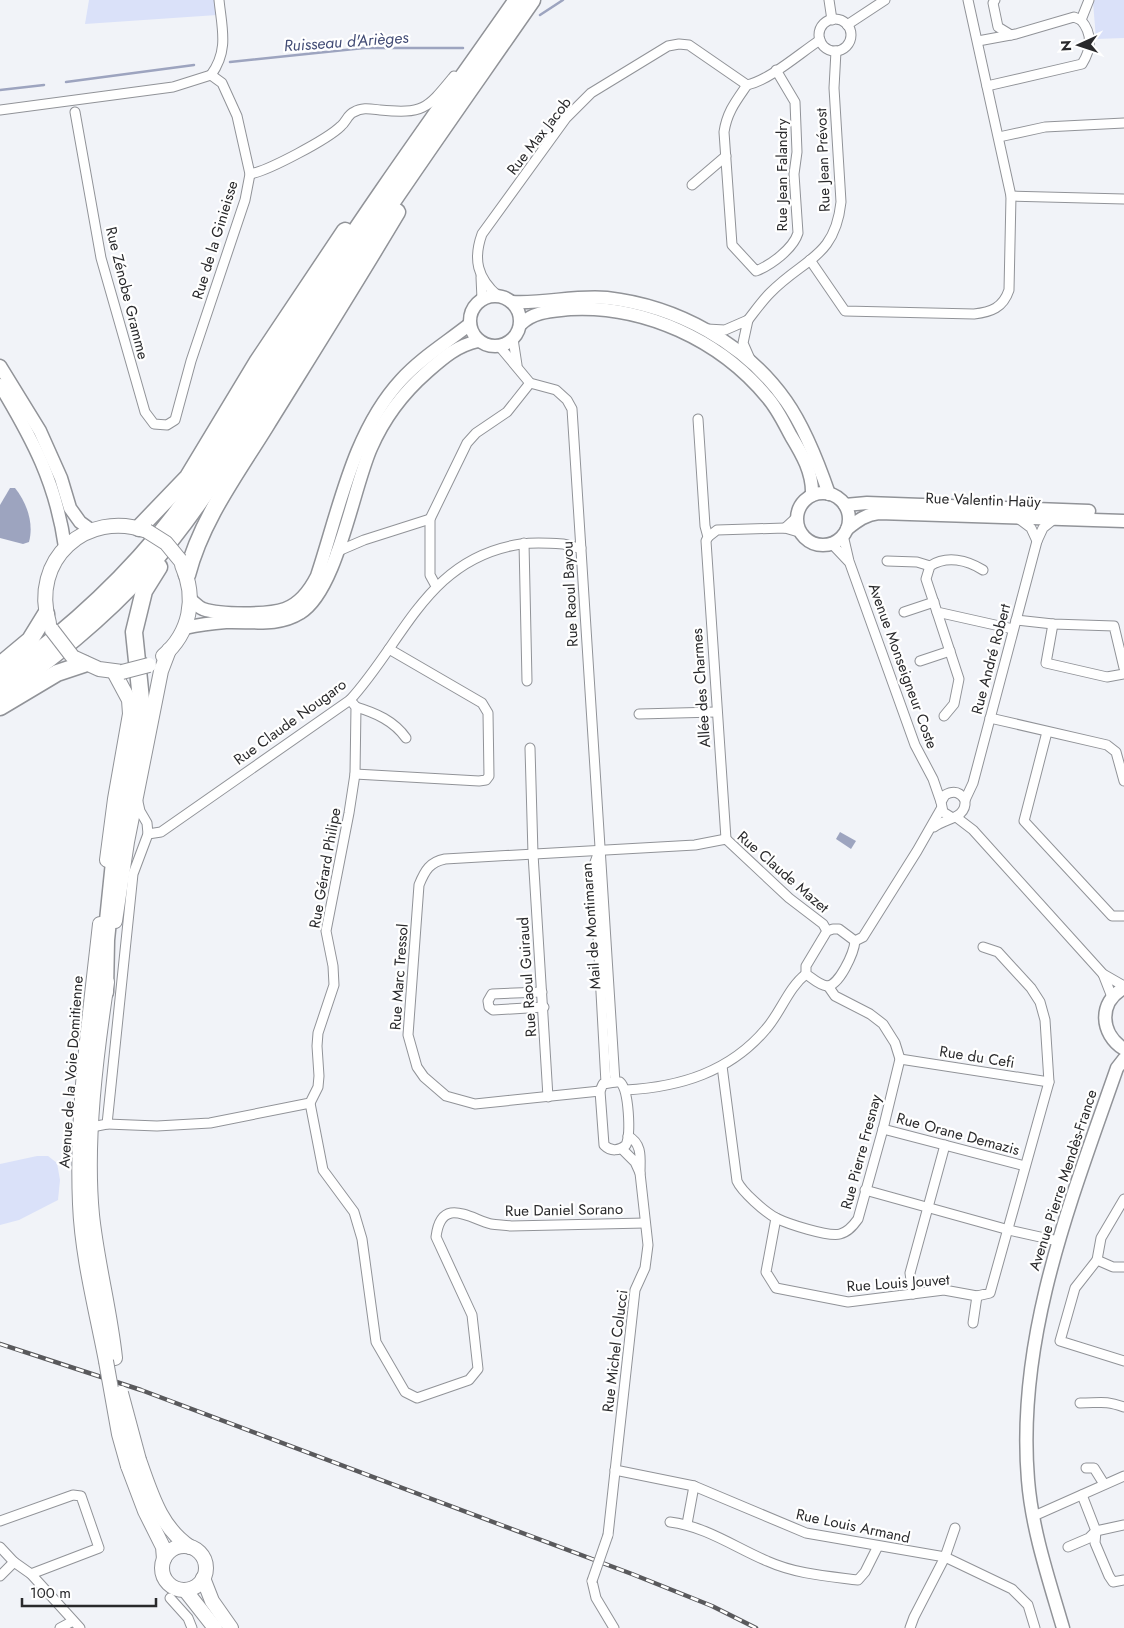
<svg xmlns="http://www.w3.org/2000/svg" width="1124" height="1628" font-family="Jost,sans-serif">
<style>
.green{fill:#dae1f9}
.water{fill:#9da4bf}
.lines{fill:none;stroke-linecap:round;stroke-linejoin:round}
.stream{stroke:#9da4bf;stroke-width:2.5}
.street-casing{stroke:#919398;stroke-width:11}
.secondary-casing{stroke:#919398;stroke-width:15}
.primary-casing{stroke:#919398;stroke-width:16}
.highway-casing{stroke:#919398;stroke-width:19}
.street{stroke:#fff;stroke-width:9}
.secondary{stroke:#fff;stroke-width:12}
.primary{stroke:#fff;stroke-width:14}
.highway{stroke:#fff;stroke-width:16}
.rail-casing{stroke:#59595c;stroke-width:4.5}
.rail{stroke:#fff;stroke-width:2.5;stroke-dasharray:8;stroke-linecap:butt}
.street-bridge-casing{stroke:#919398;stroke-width:11;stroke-linecap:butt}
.primary-bridge-casing{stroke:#919398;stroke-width:16;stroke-linecap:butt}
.street-bridge{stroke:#fff;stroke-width:9}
.primary-bridge{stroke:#fff;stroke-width:14}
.labels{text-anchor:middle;stroke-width:4.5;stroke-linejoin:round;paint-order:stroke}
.street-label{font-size:15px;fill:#29292b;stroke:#fff}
.water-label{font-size:16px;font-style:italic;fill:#424c75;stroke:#fff}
</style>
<rect width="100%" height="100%" fill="#f1f3f8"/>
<g class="green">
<path d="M 89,0 L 217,0 L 217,15 L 85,24 Z"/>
<path d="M 1095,0 L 1124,0 L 1124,38 L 1096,39 L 1093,2 Z"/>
<path d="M 37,1156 L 48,1156 L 57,1163 L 60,1180 L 58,1200 L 19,1220 L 0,1225 L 0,1164 Z"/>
</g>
<g class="water">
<path d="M 10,488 L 15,488 C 27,503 34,523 29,542 L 23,544 L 0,538 L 0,505 Z"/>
<path d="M 840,832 L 856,841 L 851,849 L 836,839 Z"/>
</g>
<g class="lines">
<g class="stream">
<path d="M 540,15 L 563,0"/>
<path d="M 230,62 L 364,48 L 463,48"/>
<path d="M 66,82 L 194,65"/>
<path d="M 0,90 L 44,85"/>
</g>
<g class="street-casing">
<g id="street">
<path d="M 829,0 L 832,20"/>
<path d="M 995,0 L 993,3 L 998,27 L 1011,35"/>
<circle cx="835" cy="35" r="16"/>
<path d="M 1081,20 L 1089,0"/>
<path d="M 847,25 L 885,0"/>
<path d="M 978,41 L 1016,34 L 1074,17 L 1081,20"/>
<path d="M 211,75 C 229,50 222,29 219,0"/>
<path d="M 747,85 C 736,101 727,112 724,132 L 732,245 L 756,271 C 771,265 793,249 798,233 L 794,174 L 797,152 L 795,102 L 776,70"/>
<path d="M 987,86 L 1082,64 C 1091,50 1093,34 1081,20"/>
<path d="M 0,110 L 173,87 L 211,75"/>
<path d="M 75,112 L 101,258 L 145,412 L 154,424 L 167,425 L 175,420 L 191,361 L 245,200 L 250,174 L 237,116 L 222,83 L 211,75"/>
<path d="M 999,137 L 1045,127 L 1124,123"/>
<path d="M 250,174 C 268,171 328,139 341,126 C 346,122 348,114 354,112 C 362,107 371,109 380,110 C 424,114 427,109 454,76"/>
<path d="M 692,185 L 726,156"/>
<path d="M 1011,196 L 1124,199"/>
<path d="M 810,260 L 845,311 L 974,314 C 991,312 1003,308 1009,290 L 1011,196 L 968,0"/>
<path d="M 481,277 L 482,299"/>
<path d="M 498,296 C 477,278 473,259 482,234 L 566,118 L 591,93 L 668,46 L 679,44 L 689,45 L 747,85 C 770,80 800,53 820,40"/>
<path d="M 748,320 C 755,311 762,301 770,293 C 804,258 835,258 841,202 L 834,88 L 836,51"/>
<path d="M 707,329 L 725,330 L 748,320 L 743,343 L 750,359"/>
<path d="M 513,339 L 517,365"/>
<path d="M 500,347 L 530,383 L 556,390 L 567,400 L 572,409 L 615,1082"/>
<path d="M 698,419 L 705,526 L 708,537 L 706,541 L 726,839"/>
<path d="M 1018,518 L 1031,528 L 1037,541 L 1043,528 L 1054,519"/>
<path d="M 785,528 L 798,516"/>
<path d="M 843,535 L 849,561 L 915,745 L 933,779 L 941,802"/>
<path d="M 708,537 L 717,530 L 785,528 L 802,533"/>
<path d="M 524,543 L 527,681"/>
<path d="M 831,543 L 848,561"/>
<path d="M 336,552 L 364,540 L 430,519"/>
<path d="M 887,561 L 917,562 L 930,566"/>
<path d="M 983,570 C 967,560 947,555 930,566 L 926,579 L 937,612 L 1013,629"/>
<path d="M 436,586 L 430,575 L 430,519 L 467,443 L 476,433 L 507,412 L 530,383"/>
<path d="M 904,612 L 934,602"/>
<path d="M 937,612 L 959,679 L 954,704 L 944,716"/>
<path d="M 1016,620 L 1053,624 L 1114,626 L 1124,668"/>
<path d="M 1053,624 L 1046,663 L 1107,677 L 1124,674"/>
<path d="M 920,661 L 950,651"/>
<path d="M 356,707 C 376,713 394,721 406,738"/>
<path d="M 639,714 L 716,712"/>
<path d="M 990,718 L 1107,745 L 1116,752 L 1124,781"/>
<path d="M 1047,732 L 1024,821 L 1112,916 L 1124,916"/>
<path d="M 530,748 L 533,854 L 548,1097"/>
<path d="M 355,774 L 479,781 L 486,780 L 489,776 L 488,713 L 482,703 L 389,649"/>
<path d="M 965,800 L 973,783 L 1037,541"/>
<path d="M 956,817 L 973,830 L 1103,974 L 1124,986"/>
<path d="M 934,827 C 945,818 967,819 965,800 C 960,792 954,790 945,795 L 941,802 L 943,812 L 951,817"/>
<path d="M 148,834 L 161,832 L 350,700 C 405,640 427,558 521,544 C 534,542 550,543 563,544 C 569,545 575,548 581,548"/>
<path d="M 599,851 L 594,865 L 606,1083"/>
<path d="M 833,929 L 839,929 L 855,941 C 854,953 839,986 827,986 C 819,985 812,978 806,974 L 806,966 L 827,931 Z"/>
<path d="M 855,941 L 863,937 L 917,851 L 941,809"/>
<path d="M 1103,974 L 1112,997"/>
<path d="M 542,992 L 492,994 L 488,1001 L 489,1007 L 493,1010 L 544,1007"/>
<path d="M 900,1059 L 1049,1082"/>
<path d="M 722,1066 L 737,1181 C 742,1192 765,1212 776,1218 C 788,1224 828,1237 840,1234 C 848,1232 853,1226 858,1219 L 883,1129 L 900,1059 L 895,1043 L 883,1024 L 870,1014 L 835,996 L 828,986"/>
<path d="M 615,1082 L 620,1082 C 629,1090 631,1134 626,1145 C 619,1151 611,1152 604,1145 L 600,1091 L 603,1084 Z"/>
<path d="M 626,1090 C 680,1087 730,1072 766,1029 C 781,1012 788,988 806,974"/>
<path d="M 600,1091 L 475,1104 L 446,1096 L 424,1077 L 417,1067 L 408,1035 L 419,885 C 425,870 430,862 445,859 L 695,845 L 726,839 L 789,898 L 823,924 L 827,931"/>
<path d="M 310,1103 L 323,1170 L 354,1212 L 362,1239 L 376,1342 L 405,1392 L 417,1398 L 469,1380 L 478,1369 L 472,1315 L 436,1237 C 441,1196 469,1218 491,1224 C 498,1225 505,1225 511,1226 L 645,1223"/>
<path d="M 107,1124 L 157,1126 L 210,1123 L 310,1103 L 318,1087 L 319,1076 L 317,1046 L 318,1033 L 334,985 L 333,966 L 326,931 L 349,813 L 355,774 L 356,707 L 350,700"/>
<path d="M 92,1127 L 107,1124 L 133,874 L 148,834 L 147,823 L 140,811 L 138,802"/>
<path d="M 883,1129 L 1025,1166"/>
<path d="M 622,1149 L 635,1162 L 640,1173 C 640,1159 643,1144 628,1136"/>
<path d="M 865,1190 L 1009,1230 L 1058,1241"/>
<path d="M 1124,1199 L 1101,1238 L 1097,1260 L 1113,1267 L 1124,1267"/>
<path d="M 776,1218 L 766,1272 L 776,1288 L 848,1302 L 944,1290 L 977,1296 L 990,1293 L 1049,1082 L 1045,1020 L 1040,1002 L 1031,988 L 998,952 L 983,947"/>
<path d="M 1097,1260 L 1075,1288 L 1060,1341 L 1124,1361"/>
<path d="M 913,1294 L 910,1273 L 945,1145"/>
<path d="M 973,1323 L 977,1296"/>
<path d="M 1080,1403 C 1100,1403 1105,1400 1124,1407"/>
<path d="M 1086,1468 L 1094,1468 L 1104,1484"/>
<path d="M 615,1470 L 694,1486 L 806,1533 L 945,1557 L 1012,1589 L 1028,1605 L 1035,1628"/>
<path d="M 1082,1495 L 1096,1531 L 1095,1543 L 1109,1576 L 1113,1582 L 1124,1580"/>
<path d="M 1034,1516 L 1124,1476"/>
<path d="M 0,1521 L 73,1495 L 81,1496 L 99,1548 L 31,1574"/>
<path d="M 670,1522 C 705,1526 736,1548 767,1561 C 796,1574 826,1576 858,1580 L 865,1572 L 878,1546"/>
<path d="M 687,1524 L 694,1486"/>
<path d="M 608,1535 L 635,1290 L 645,1268 L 648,1245 L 640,1173"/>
<path d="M 0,1547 L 14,1562 L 31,1574 L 80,1628"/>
<path d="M 1068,1547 L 1089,1538 L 1096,1531 L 1124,1525"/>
<path d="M 0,1576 L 14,1562"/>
<path d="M 592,1581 L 596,1598 L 614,1628"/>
<path d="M 170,1598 L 188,1618 L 192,1628"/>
<path d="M 60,1628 L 73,1621"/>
<path d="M 910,1628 L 914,1617 L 945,1557 L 955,1528"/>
</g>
</g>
<g class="secondary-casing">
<g id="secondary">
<circle cx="495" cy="321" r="25"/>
<path d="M 512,302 C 544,304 575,295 607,298 C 677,306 745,343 786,401 C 805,428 818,462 829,494"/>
<path d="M 521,324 C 534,311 552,311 570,309 C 644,305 720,340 767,397 C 777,408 784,423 791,436 C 802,454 813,473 812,495"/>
<path d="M 0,366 L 40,431 L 61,478 L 70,508 L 80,522 L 91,530"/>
<path d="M 0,385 C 33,440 56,483 65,547"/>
<circle cx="823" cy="519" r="26"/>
<path d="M 845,505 L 867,503 L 1089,511"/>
<path d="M 847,529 C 857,521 866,514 879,513 L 1124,521"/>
<path d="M 191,600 C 195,603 198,607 203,609 C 220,615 268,615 285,609 C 301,603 310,590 317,576 C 339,510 353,432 401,380 C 421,358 446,343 470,324"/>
<path d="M 185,628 C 198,625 212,623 226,622 C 251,621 278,627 300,613 C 337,591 353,488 371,448 C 384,418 403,393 427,372 C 443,358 456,346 478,341"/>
<path d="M 1124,988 C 1098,1002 1100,1034 1124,1049"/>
<path d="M 1063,1628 C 1049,1580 1032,1530 1028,1480 C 1016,1337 1071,1200 1117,1068 L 1124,1059"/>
</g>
</g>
<g class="primary-casing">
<g id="primary">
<path d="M 49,623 C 30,560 86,509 147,531"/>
<path d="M 163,656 C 190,633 197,598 182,565"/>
<path d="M 75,658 L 99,669 L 122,672"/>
<path d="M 107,860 L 115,799 L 130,714 L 129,700 L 114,672"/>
<path d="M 115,921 L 127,842 L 161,671 L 169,650"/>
<path d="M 100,924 C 90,1016 76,1111 80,1204 C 82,1256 96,1309 106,1361"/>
<path d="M 107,982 C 96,1055 85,1141 92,1215 C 97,1263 110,1310 115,1358"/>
<path d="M 139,1460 C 151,1493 160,1527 190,1547"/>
<path d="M 128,1466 L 145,1511 L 163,1547 L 164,1559"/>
<circle cx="184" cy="1568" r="22"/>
<path d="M 203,1578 L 212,1601 L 231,1628"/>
<path d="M 185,1590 L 215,1628"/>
</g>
</g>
<g class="highway-casing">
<g id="highway">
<path d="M 139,528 L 188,477 L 258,361 L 345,231"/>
<path d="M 187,575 C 201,520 237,472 266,425 C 310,354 354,284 397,212"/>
<path d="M 0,665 L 30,640 L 46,614"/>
<path d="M 0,680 C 66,633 126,579 175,515 C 227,447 265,370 311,299 C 376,197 448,99 517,0"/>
<path d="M 0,695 C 52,658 102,619 144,572 C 218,489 269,388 329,296 C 394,196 464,98 532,0"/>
<path d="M 0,707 L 57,673 L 84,664"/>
<path d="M 105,992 L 106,940 L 114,862 L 142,709 L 134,632 L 144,591 L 159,567"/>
</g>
</g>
<use href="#street" class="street"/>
<use href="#secondary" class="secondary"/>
<use href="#primary" class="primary"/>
<use href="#highway" class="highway"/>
<g class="rail-casing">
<path id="rail" d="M 0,1344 L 141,1390 L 632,1574 L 712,1606 L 756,1628"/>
</g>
<use href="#rail" class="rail"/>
<g class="street-bridge-casing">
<path id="street-bridge" d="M 592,1581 L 608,1535"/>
</g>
<g class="primary-bridge-casing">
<g id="primary-bridge">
<path d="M 147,531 L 166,543 L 180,560"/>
<path d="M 52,630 L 72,656"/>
<path d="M 122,672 L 149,665"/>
<path d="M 106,1361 L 119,1434 L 128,1466"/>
<path d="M 121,1393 L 139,1460"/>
</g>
</g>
<use href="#street-bridge" class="street-bridge"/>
<use href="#primary-bridge" class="primary-bridge"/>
</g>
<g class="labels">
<g class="street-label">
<text transform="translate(539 136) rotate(-52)" y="5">Rue Max Jacob</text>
<text transform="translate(823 160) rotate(-92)" y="5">Rue Jean Prévost</text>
<text transform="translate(782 175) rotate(-90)" y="5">Rue Jean Falandry</text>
<text transform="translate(215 240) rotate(-73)" y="5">Rue de la Ginieisse</text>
<text transform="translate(127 293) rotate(76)" y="5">Rue Zénobe Gramme</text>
<text transform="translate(983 500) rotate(2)" y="5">Rue Valentin Haüy</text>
<text transform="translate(570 594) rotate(-93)" y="5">Rue Raoul Bayou</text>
<text transform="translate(991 659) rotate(-75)" y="5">Rue André Robert</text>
<text transform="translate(903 666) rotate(70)" y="5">Avenue Monseigneur Coste</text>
<text transform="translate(701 688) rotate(-94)" y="5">Allée des Charmes</text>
<text transform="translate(290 722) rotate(-36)" y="5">Rue Claude Nougaro</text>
<text transform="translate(325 868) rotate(-80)" y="5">Rue Gérard Philipe</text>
<text transform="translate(783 872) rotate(41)" y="5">Rue Claude Mazet</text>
<text transform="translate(591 926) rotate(-94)" y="5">Mail de Montimaran</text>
<text transform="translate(399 977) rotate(-86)" y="5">Rue Marc Tressol</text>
<text transform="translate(527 977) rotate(-94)" y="5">Rue Raoul Guiraud</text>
<text transform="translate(977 1057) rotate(9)" y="5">Rue du Cefi</text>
<text transform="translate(71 1072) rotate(-86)" y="5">Avenue de la Voie Domitienne</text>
<text transform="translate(958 1134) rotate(15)" y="5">Rue Orane Demazis</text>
<text transform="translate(861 1152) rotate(-75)" y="5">Rue Pierre Fresnay</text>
<text transform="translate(1063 1180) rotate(-72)" y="5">Avenue Pierre Mendès-France</text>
<text transform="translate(564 1210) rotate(-1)" y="5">Rue Daniel Sorano</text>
<text transform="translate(898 1283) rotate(-4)" y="5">Rue Louis Jouvet</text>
<text transform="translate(615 1351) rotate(-83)" y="5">Rue Michel Colucci</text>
<text transform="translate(853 1526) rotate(12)" y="5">Rue Louis Armand</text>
</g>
<g class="water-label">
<text transform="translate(346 41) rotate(-4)" y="6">Ruisseau d'Arièges</text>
</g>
</g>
<g transform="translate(1079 45) rotate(267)" stroke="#ffffff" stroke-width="4" paint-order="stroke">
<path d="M0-4L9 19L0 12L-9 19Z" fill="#29292b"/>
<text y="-8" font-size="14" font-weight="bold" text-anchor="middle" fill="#29292b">N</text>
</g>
<path d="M22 1598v8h134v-8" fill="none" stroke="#29292b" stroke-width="2.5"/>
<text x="30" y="1598" font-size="15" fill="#29292b" stroke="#ffffff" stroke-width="4" paint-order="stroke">100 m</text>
</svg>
